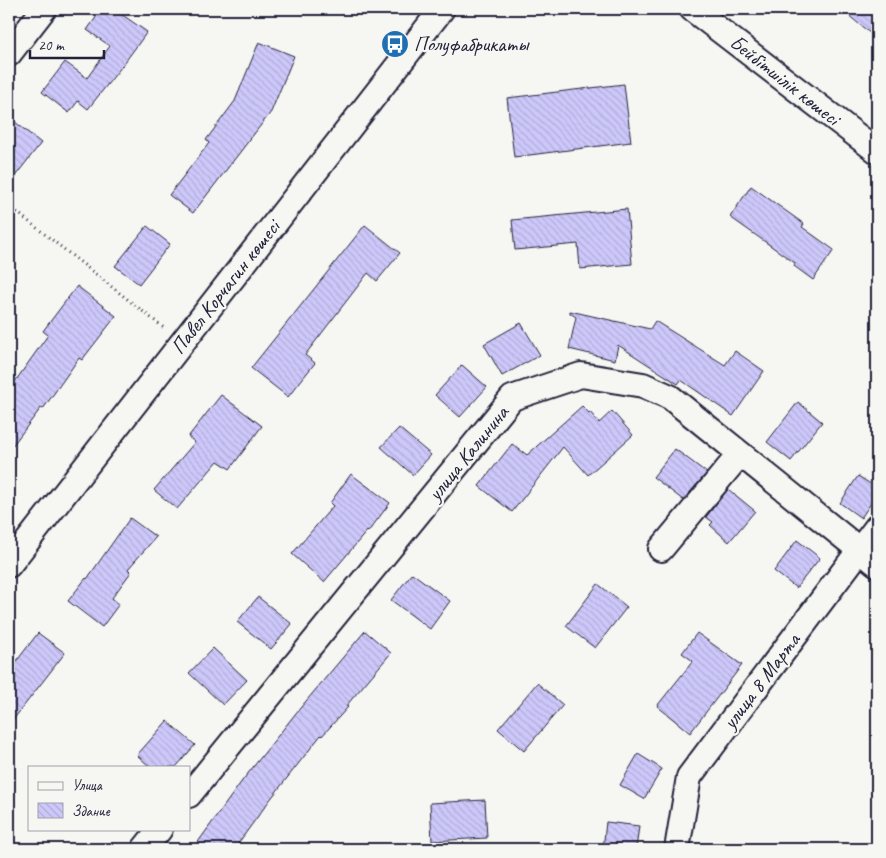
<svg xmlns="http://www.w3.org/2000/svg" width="886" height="858" font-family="Caveat,sans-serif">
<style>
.building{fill:url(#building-back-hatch);stroke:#22223b}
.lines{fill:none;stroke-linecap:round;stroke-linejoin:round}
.minor-casing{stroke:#22223b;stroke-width:28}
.path{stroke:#22223b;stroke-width:3;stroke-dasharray:1 4;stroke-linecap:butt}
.minor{stroke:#f6f6f2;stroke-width:24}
.labels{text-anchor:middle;stroke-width:4.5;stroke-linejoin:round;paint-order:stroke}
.poi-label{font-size:21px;fill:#22223b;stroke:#f6f6f2;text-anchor:start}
.street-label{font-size:21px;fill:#22223b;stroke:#f6f6f2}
</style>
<defs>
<pattern id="building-back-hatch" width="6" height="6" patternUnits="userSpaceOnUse" patternTransform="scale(1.25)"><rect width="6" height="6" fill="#cdc8fa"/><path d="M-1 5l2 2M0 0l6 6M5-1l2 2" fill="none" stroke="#b0acd7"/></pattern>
</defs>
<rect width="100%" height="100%" fill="#f6f6f2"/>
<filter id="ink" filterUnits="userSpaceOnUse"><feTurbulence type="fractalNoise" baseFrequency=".02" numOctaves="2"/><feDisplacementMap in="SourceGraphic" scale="10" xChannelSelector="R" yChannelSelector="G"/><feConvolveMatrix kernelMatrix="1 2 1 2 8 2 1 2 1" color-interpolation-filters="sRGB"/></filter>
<g filter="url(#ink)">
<g class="building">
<path d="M 102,9 L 114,9 L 147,32 L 122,66 L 88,109 L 78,101 L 69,113 L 42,92 L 65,62 L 87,78 L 110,46 L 87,30 Z"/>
<path d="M 841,9 L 877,9 L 877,39 Z"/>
<path d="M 259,42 L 294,56 L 271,112 L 193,213 L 169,195 L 209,143 L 206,140 L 235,101 Z"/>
<path d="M 624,84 L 631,142 L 514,157 L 507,98 Z"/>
<path d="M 9,117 L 41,143 L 9,184 Z"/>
<path d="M 751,186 L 804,224 L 802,227 L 834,250 L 813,280 L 794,266 L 795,263 L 730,217 Z"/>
<path d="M 627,209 L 632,264 L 580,269 L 578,244 L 515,250 L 512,220 Z"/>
<path d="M 365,225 L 400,253 L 377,281 L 368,273 L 305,355 L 315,363 L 288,397 L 251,368 Z"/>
<path d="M 147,226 L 170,244 L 139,284 L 115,266 Z"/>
<path d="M 77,286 L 116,316 L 82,360 L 79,358 L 43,409 L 41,408 L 9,450 L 9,390 L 48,335 L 43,331 Z"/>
<path d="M 570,311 L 650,329 L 655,321 L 725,365 L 735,351 L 764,371 L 733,416 L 681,380 L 678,384 L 618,345 L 615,360 L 569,349 L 576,317 L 570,313 Z"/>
<path d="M 521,323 L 540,355 L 502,376 L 484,344 Z"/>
<path d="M 462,365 L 487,387 L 460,417 L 435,395 Z"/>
<path d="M 221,395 L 262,426 L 230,469 L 218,461 L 177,509 L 154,490 L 195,442 L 188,437 Z"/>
<path d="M 798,402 L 822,422 L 791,461 L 767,442 Z"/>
<path d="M 582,406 L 589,413 L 590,412 L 599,423 L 612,411 L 633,435 L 588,475 L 563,447 L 512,512 L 479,486 L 512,444 L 527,455 Z"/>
<path d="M 399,428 L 431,455 L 413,475 L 381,447 Z"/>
<path d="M 675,449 L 707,473 L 683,500 L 653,477 Z"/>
<path d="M 351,474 L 390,503 L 368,532 L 367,531 L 324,582 L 292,554 L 333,506 L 330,503 Z"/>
<path d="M 858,476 L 877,488 L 877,494 L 861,518 L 840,503 Z"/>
<path d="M 728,489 L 755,511 L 729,542 L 710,525 L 713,522 L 706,517 Z"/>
<path d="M 130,518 L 156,537 L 128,569 L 131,572 L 112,598 L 119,604 L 102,627 L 68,601 L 86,578 L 87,579 Z"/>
<path d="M 797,540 L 820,558 L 796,588 L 774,571 Z"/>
<path d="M 412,573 L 450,601 L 430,629 L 391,600 Z"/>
<path d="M 598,584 L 627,607 L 595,648 L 566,626 Z"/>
<path d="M 258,597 L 292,624 L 271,649 L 237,622 Z"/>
<path d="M 365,631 L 391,653 L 346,706 L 348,707 L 322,736 L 321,735 L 269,801 L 234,849 L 193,849 L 242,781 L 296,713 Z"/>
<path d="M 38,633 L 65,653 L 9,725 L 9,671 Z"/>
<path d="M 697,633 L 742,665 L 690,733 L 657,706 L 693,661 L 682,653 Z"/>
<path d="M 213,648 L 247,680 L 223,705 L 189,673 Z"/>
<path d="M 537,683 L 563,705 L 524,751 L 498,729 Z"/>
<path d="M 167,721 L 195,745 L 176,767 L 150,767 L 137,755 Z"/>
<path d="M 638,754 L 662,769 L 644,799 L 620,785 Z"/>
<path d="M 485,800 L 487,838 L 432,841 L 430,803 Z"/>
<path d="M 606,822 L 639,826 L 636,849 L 603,849 Z"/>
</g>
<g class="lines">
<g class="minor-casing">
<g id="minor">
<path d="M 692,9 L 877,151"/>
<path d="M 9,54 L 44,9"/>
<path d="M 661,549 L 740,454"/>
<path d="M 9,565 L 442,9"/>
<path d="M 189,795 L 512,398 L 581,375 L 643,385 L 670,397 L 877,564"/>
<path d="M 144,849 L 160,829"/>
<path d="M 677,849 L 689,777 L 877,527"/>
</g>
</g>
<path class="path" d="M 9,206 L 164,328"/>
<use href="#minor" class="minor"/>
</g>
</g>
<defs>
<g id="bus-disc" transform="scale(1.4375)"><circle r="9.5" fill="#1f6fb2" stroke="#f6f6f2"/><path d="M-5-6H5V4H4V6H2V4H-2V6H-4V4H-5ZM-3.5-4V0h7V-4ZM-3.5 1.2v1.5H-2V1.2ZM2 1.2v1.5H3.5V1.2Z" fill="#fff"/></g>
</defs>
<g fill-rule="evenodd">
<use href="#bus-disc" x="395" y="44"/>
</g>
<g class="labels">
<g class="poi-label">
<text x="414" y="51">Полуфабрикаты</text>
</g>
<g class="street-label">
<text transform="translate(785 80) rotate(38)" y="7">Бейбітшілік көшесі</text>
<text transform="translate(225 287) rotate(-52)" y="7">Павел Корчагин көшесі</text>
<text transform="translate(468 453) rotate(-51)" y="7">улица Калинина</text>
<text transform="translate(761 681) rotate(-53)" y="7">улица 8 Марта</text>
</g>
</g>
<rect width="886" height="858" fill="none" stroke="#f6f6f2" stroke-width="30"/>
<rect x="15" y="15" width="856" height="828" fill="none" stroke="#22223b" stroke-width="2" filter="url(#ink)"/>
<rect x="28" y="766" width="162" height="65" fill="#f6f6f2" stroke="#a1a1a9"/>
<rect x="38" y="782" width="25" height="8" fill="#f6f6f2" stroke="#a1a1a9"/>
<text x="72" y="790" font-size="15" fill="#22223b">Улица</text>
<rect x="38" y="803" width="25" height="15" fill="url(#building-back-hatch)" stroke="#a1a1a9"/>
<text x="72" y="816" font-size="15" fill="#22223b">Здание</text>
<path d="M30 50v8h74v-8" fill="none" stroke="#22223b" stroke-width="2.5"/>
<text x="38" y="50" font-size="15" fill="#22223b" stroke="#f6f6f2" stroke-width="4" paint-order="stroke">20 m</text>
</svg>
